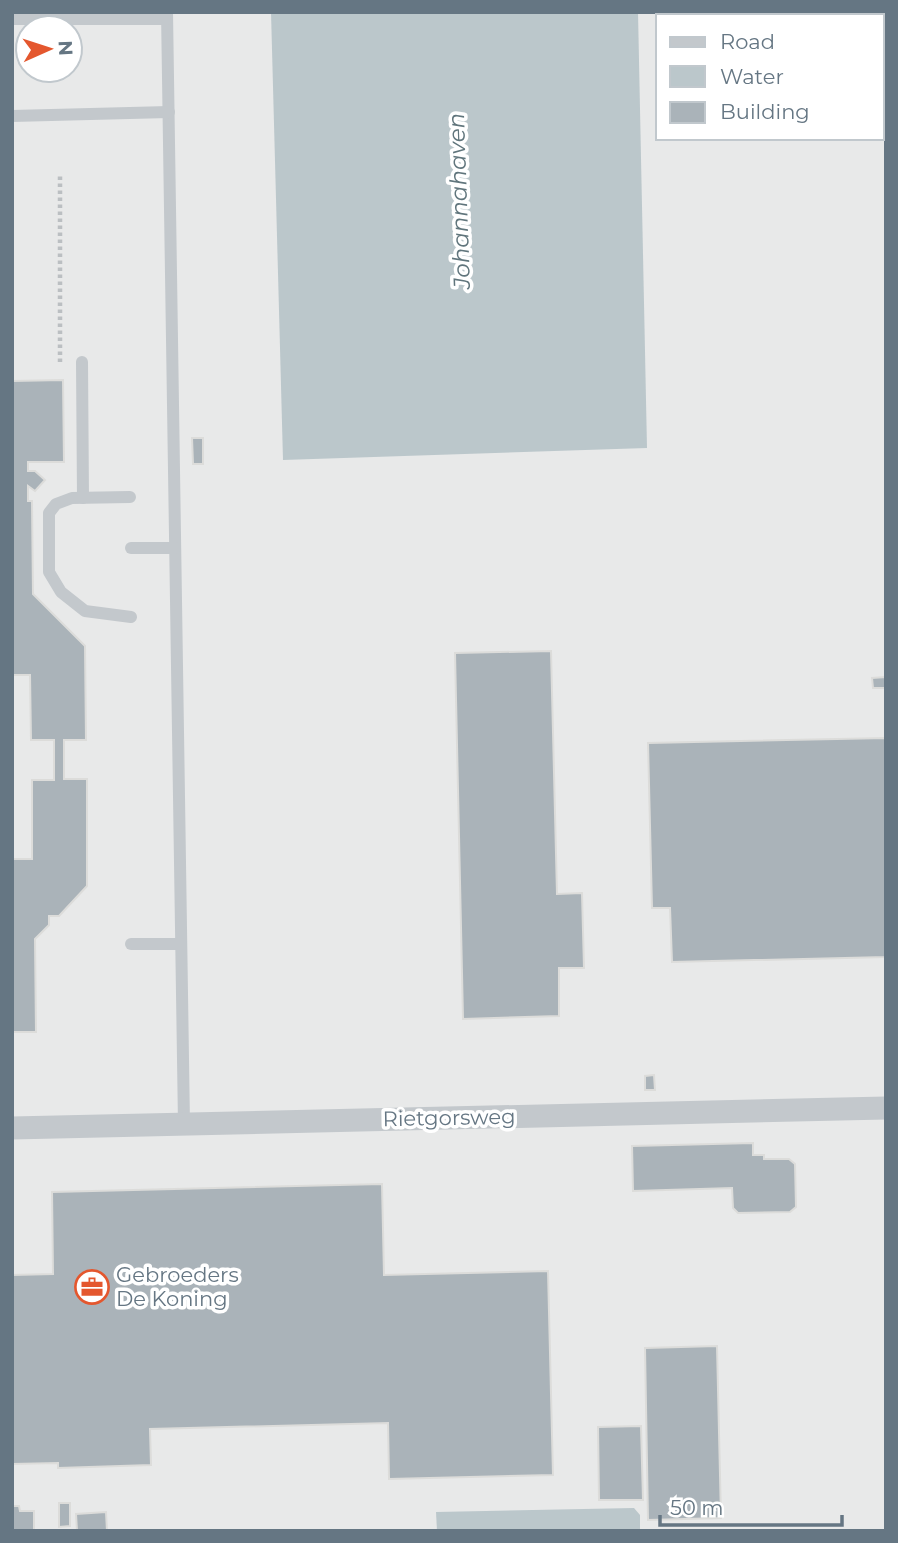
<svg xmlns="http://www.w3.org/2000/svg" width="898" height="1543" font-family="Montserrat,sans-serif">
<style>
.built{fill:#e8e9e9;fill-rule:evenodd}
.water{fill:#bbc7cb}
.building{fill:#aab3b9;stroke:#dcdcda;stroke-width:2}
.lines{fill:none;stroke-linecap:round;stroke-linejoin:round}
.path{stroke:#bbbfc2;stroke-width:4.5;stroke-dasharray:3.5 3.5;stroke-linecap:butt}
.service{stroke:#c3c8cc;stroke-width:12}
.minor{stroke:#c3c8cc;stroke-width:23}
.labels{text-anchor:middle;stroke-width:7;stroke-linejoin:round;paint-order:stroke}
.street-label{font-size:21px;fill:#657683;stroke:#fff}
.poi-label{font-size:21px;fill:#657683;stroke:#fff;text-anchor:start}
.water-label{font-size:23px;font-style:italic;fill:#60757c;stroke:#fff}
</style>
<rect width="100%" height="100%" fill="#fafaf8"/>
<path class="built" d="M 12,12 L 886,12 L 886,1531 L 12,1531 ZM 658,16 L 882,16 L 882,138 L 658,138 ZM 28,28 L 70,28 L 70,70 L 28,70 Z"/>
<g class="water">
<path d="M 271,12 L 638,12 L 647,448 L 283,460 Z"/>
<path d="M 634,1508 L 640,1515 L 640,1531 L 437,1531 L 436,1512 Z"/>
</g>
<g class="building">
<path d="M 63,380 L 64,462 L 28,462 L 28,471 L 35,471 L 45,480 L 35,491 L 28,486 L 28,501 L 32,501 L 33,594 L 85,646 L 86,740 L 64,740 L 64,779 L 87,779 L 87,886 L 59,916 L 49,916 L 49,925 L 35,939 L 36,1032 L 12,1032 L 12,859 L 32,859 L 32,780 L 54,780 L 54,740 L 31,740 L 30,675 L 12,675 L 12,381 Z"/>
<path d="M 192,438 L 203,438 L 203,464 L 193,464 Z"/>
<path d="M 551,651 L 557,894 L 582,893 L 584,968 L 559,968 L 559,1016 L 463,1019 L 455,653 Z"/>
<path d="M 886,677 L 886,688 L 873,688 L 872,678 Z"/>
<path d="M 886,738 L 886,957 L 672,962 L 670,908 L 652,908 L 648,743 Z"/>
<path d="M 654,1075 L 655,1090 L 645,1090 L 645,1076 Z"/>
<path d="M 753,1143 L 753,1155 L 764,1155 L 764,1159 L 789,1159 L 795,1164 L 796,1207 L 790,1212 L 738,1213 L 733,1208 L 732,1188 L 633,1191 L 632,1146 Z"/>
<path d="M 382,1184 L 384,1275 L 548,1271 L 553,1475 L 389,1479 L 388,1423 L 150,1429 L 151,1465 L 58,1468 L 58,1463 L 12,1464 L 12,1275 L 53,1274 L 52,1192 Z"/>
<path d="M 717,1346 L 721,1518 L 648,1520 L 645,1348 Z"/>
<path d="M 641,1426 L 643,1500 L 599,1500 L 598,1427 Z"/>
<path d="M 59,1503 L 70,1503 L 70,1526 L 59,1527 Z"/>
<path d="M 12,1506 L 19,1506 L 20,1511 L 34,1511 L 34,1531 L 12,1531 Z"/>
<path d="M 106,1512 L 107,1531 L 77,1531 L 76,1514 Z"/>
</g>
<g class="lines">
<path class="path" d="M 60,362 L 60,175"/>
<g class="service">
<path d="M 167,12 L 184,1124"/>
<path d="M 12,19 L 167,19"/>
<path d="M 12,116 L 169,112"/>
<path d="M 82,362 L 83,498"/>
<path d="M 130,497 L 72,498 L 56,504 L 49,513 L 49,572 L 61,592 L 85,611 L 131,617"/>
<path d="M 131,548 L 175,548"/>
<path d="M 131,944 L 181,944"/>
</g>
<path class="minor" d="M 12,1128 L 886,1108"/>
</g>
<defs>
<g id="office-ring" transform="scale(1.75)"><circle r="9.5" fill="#fff" stroke="#e4572e" stroke-width="1.5"/><path d="M-6-3h4V-5.5h4V-3h4V5H-6ZM-1-4.5V-3h2v-1.5ZM-6 0V1H6V0Z" fill="#e4572e"/></g>
</defs>
<g fill-rule="evenodd">
<use href="#office-ring" x="92" y="1287"/>
</g>
<g class="labels">
<g class="street-label">
<text transform="translate(449 1118) rotate(-1)" y="7">Rietgorsweg</text>
</g>
<g class="poi-label">
<text x="116" y="1282">Gebroeders<tspan x="116" dy="24">De Koning</tspan></text>
</g>
<g class="water-label">
<text transform="translate(459 201) rotate(-92)" y="8">Johannahaven</text>
</g>
</g>
<rect width="898" height="1543" fill="none" stroke="#657683" stroke-width="28"/>
<rect x="656" y="14" width="228" height="126" fill="#ffffff" stroke="#c1c8cd" stroke-width="2"/>
<rect x="670" y="37" width="35" height="10" fill="#c3c8cc" stroke="#c1c8cd" stroke-width="2"/>
<text x="720" y="49" font-size="21" fill="#657683">Road</text>
<rect x="670" y="66" width="35" height="21" fill="#bbc7cb" stroke="#c1c8cd" stroke-width="2"/>
<text x="720" y="84" font-size="21" fill="#657683">Water</text>
<rect x="670" y="102" width="35" height="21" fill="#aab3b9" stroke="#c1c8cd" stroke-width="2"/>
<text x="720" y="119" font-size="21" fill="#657683">Building</text>
<g transform="translate(49 49) rotate(87)"><circle r="33" fill="#ffffff" stroke="#c1c8cd" stroke-width="2"/>
<path d="M0-5L12 26L0 18L-12 26Z" fill="#e4572e"/>
<text y="-10" font-size="19" font-weight="bold" text-anchor="middle" fill="#657683">N</text>
</g>
<path d="M660 1515v10h182v-10" fill="none" stroke="#657683" stroke-width="3.5"/>
<text x="670" y="1515" font-size="21" fill="#657683" stroke="#ffffff" stroke-width="5" paint-order="stroke">50 m</text>
</svg>
